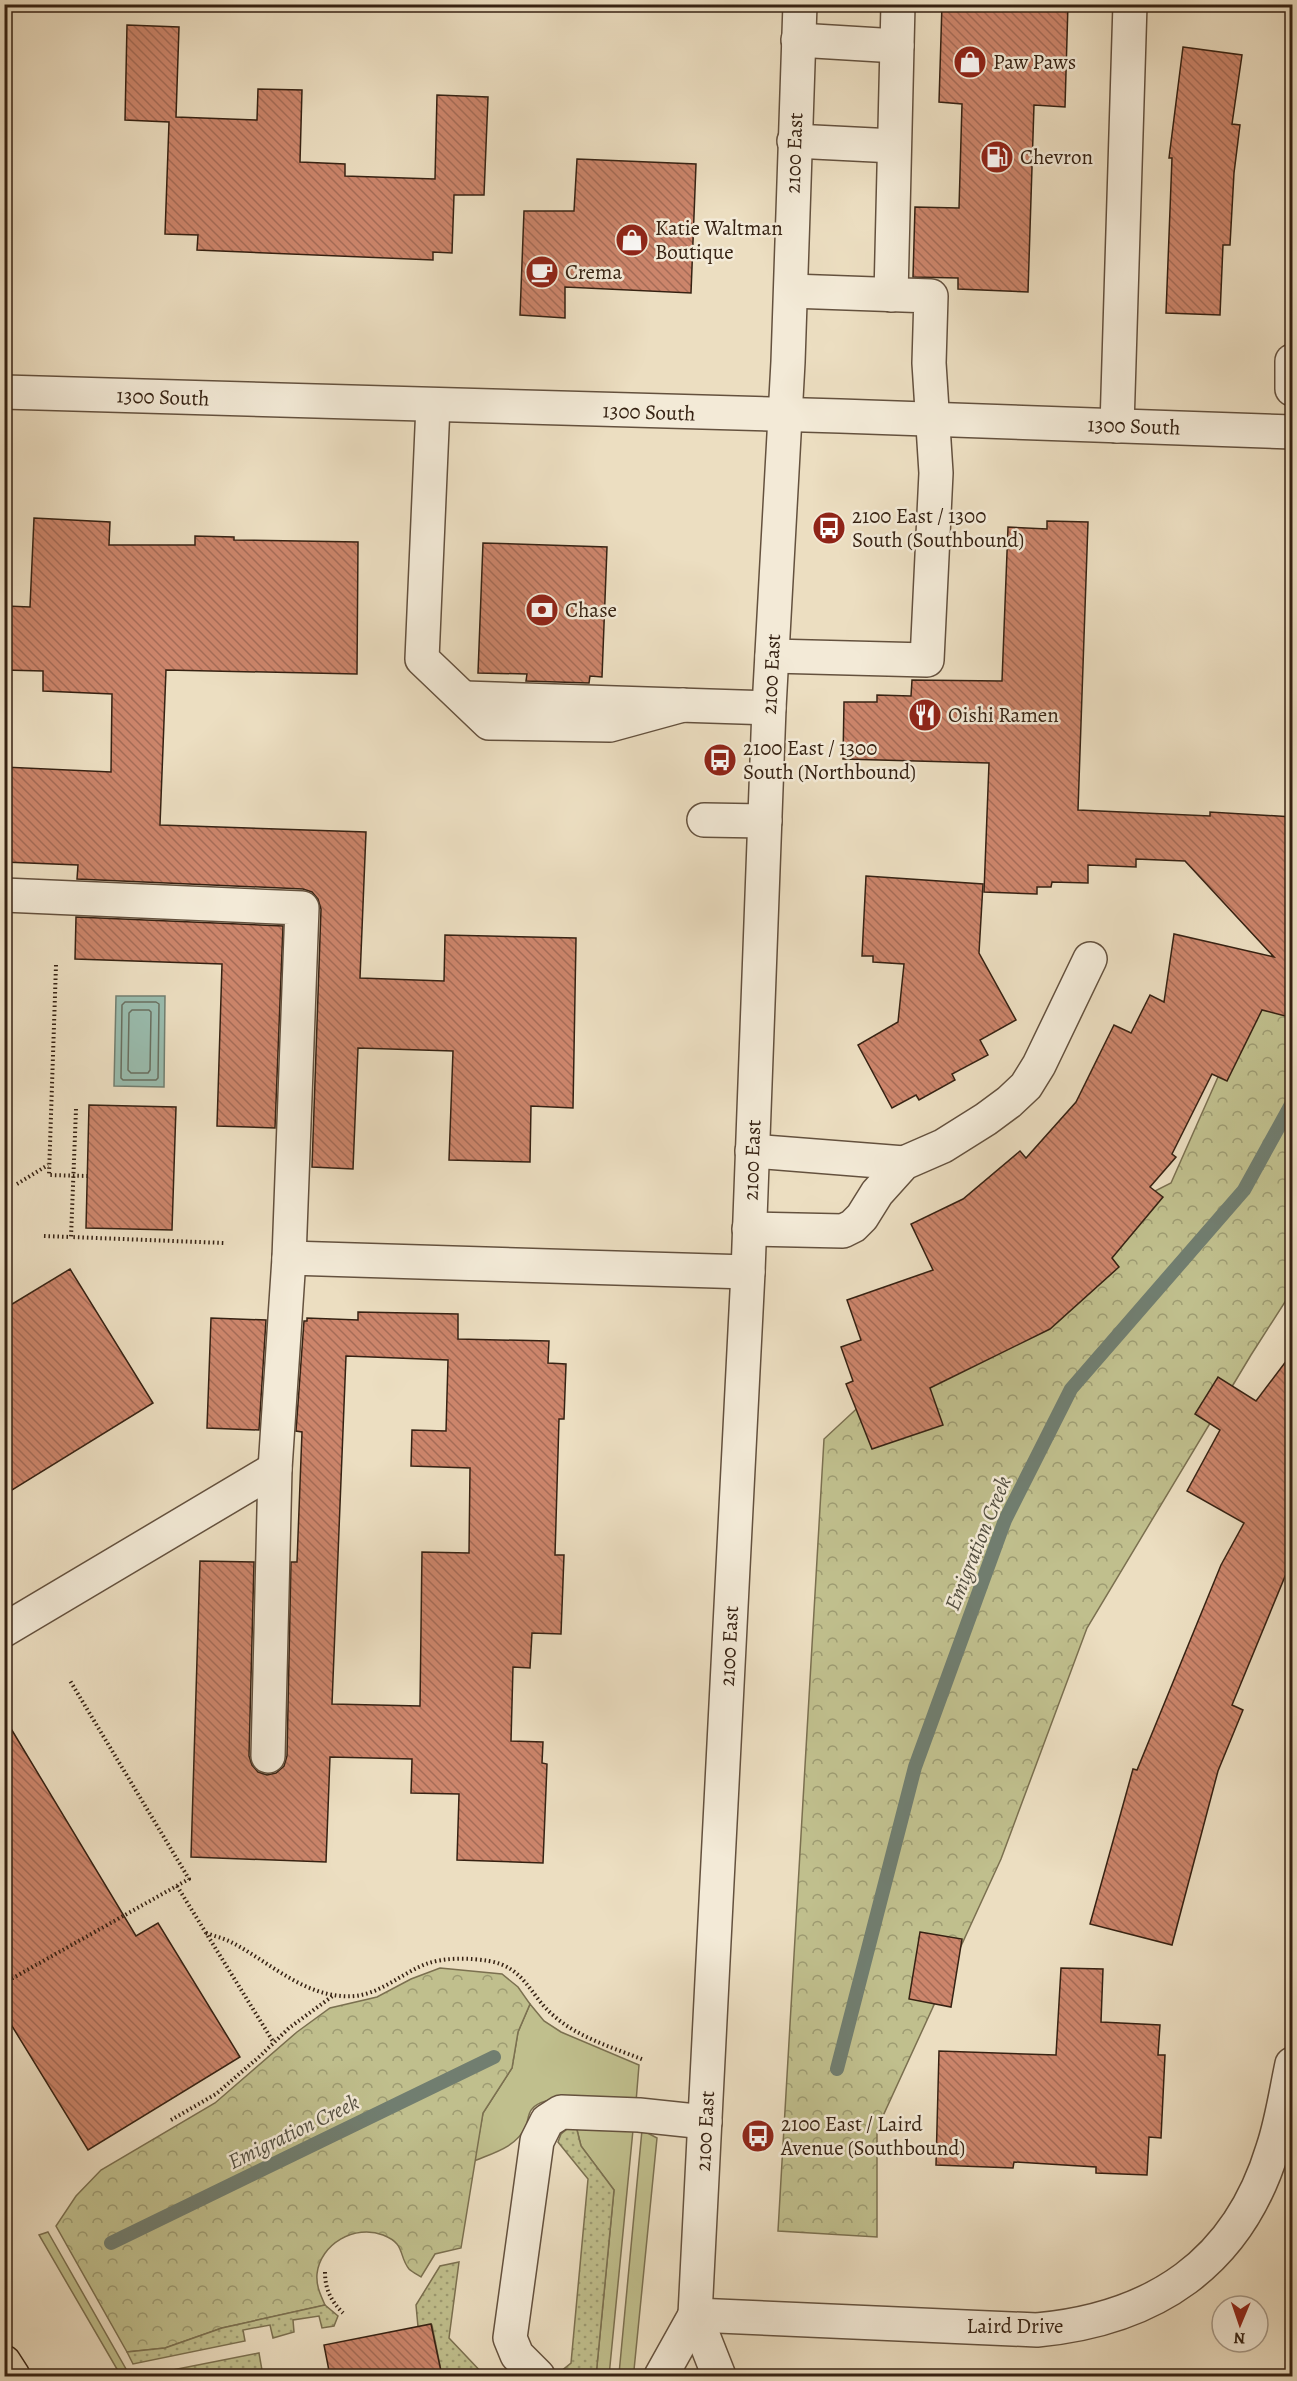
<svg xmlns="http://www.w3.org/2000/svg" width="1297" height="2381" font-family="Alegreya,serif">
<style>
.green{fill:#c0bf8d;stroke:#7b7050;stroke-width:1.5}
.forest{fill:url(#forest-crowns);stroke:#7b7050;stroke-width:1.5}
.garden{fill:url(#garden-dots);stroke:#7b7050;stroke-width:1.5}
.water{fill:#99bcae;stroke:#717e70;stroke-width:1.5}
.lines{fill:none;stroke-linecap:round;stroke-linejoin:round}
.shore{stroke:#686f60;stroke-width:1.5}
.stream{stroke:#717e70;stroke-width:14}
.building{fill:url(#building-back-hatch);stroke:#362213;stroke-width:1.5;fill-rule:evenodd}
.minor-casing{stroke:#64513e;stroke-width:36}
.major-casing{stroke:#362213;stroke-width:36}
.path{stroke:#362213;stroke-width:4;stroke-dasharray:1.5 3;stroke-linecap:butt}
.minor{stroke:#f3ead7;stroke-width:33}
.major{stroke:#ecdec1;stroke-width:33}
.labels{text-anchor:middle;stroke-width:5;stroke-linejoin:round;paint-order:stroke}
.poi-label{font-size:21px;fill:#362213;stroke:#f3ead7;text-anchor:start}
.street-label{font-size:21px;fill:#362213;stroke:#f3ead7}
.water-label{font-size:22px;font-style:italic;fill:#545042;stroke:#f3ead7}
</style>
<defs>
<pattern id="forest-crowns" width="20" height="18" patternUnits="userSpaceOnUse" patternTransform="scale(1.5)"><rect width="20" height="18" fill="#c0bf8d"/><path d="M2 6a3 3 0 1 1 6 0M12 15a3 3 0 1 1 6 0" fill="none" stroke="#9d9b72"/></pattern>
<pattern id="garden-dots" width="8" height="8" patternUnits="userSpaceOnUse" patternTransform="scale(1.5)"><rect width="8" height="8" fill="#c0bf8d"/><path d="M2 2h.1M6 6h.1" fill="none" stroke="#9d9b72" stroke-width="1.8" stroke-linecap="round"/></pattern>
<pattern id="building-back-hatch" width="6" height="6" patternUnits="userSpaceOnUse" patternTransform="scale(1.5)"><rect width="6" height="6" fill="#cc856b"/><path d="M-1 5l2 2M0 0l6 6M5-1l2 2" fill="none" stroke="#a66c57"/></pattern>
</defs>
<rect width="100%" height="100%" fill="#ecdec1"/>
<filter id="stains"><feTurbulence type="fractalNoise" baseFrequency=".00333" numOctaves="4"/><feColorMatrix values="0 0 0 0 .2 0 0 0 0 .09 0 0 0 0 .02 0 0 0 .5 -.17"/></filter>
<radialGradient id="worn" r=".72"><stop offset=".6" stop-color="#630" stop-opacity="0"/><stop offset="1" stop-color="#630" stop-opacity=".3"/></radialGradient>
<g class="green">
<path d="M 530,2004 L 544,2021 L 561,2032 L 639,2065 L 636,2102 C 613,2101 547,2090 532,2109 C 528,2113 528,2121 526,2126 C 517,2147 493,2153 474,2161 L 483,2113 L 512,2068 L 518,2032 Z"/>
<path d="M 576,2126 L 633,2130 L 609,2376 L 596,2376 L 614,2190 L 581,2146 Z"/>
<path d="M 642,2130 L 657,2138 L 634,2370 L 619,2374 Z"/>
<path d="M 48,2232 L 130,2376 L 121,2376 L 39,2235 Z"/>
</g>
<g class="forest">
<path d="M 1292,910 L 1292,1291 L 1251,1355 L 1087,1628 L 1001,1859 L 877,2129 L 877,2237 L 778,2231 L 824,1439 L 1016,1261 L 1171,1183 Z"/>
<path d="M 440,1968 L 502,1974 L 518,1987 L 530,2004 L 518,2032 L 512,2068 L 483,2113 L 461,2248 L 435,2254 L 421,2277 C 418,2275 412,2272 409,2269 C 398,2255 406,2244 383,2235 C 355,2224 320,2244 317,2274 C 316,2285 320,2294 325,2305 L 222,2328 L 165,2348 L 127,2352 L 56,2226 L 76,2196 L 101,2170 L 215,2103 L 297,2032 L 330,2008 L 377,1997 L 411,1979 Z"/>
</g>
<g class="garden">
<path d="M 571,2126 L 576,2126 L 581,2146 L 614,2190 L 596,2376 L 555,2376 L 571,2363 L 588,2179 L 558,2142 L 561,2134 Z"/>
<path d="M 459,2262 L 449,2338 L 485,2376 L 442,2376 L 432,2325 L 418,2327 L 416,2305 L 440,2266 Z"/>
<path d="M 325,2305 L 338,2316 L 334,2326 L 322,2328 L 319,2316 L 293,2320 L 294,2332 L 273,2338 L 270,2325 L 243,2330 L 245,2341 L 133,2364 L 127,2352 L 165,2348 L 222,2328 Z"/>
<path d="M 259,2353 L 263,2376 L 142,2376 Z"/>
</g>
<path class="water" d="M 116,996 L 165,996 L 164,1087 L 114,1086 Z"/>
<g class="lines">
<g class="shore">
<path d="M 125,1002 L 156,1002 L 159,1004 L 158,1078 L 156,1080 L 123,1080 L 121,1078 L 122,1005 Z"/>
<path d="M 132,1010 L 149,1010 L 151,1012 L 150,1070 L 148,1073 L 131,1073 L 128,1070 L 129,1013 Z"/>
</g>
<g class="stream">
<path d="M 837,2069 L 915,1767 L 1005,1520 L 1071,1389 L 1244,1190 L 1292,1103"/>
<path d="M 111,2243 L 494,2057"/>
</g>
</g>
<g class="building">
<path d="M 942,4 L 1068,4 L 1065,107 L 1034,105 L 1028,292 L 958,289 L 958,278 L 913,277 L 915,207 L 959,208 L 962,104 L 939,102 Z"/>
<path d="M 127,25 L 179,27 L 176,117 L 257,120 L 258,89 L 302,90 L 300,162 L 345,164 L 345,176 L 435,179 L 437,95 L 488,97 L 484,195 L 454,195 L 452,253 L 433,252 L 433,260 L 197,250 L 198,235 L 165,234 L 169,122 L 125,120 Z"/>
<path d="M 1183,47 L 1242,55 L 1232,124 L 1240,125 L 1234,173 L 1230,245 L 1223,245 L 1220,315 L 1166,313 L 1172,158 L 1169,158 Z"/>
<path d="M 577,159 L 696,164 L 691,293 L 565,287 L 565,318 L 520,315 L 524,211 L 574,211 Z"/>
<path d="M 34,518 L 110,522 L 109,545 L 195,545 L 195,536 L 234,537 L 234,540 L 358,542 L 357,674 L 166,670 L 160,825 L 366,832 L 360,978 L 444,981 L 445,935 L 576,938 L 573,1108 L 531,1106 L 530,1162 L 449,1160 L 453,1051 L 358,1048 L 353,1169 L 312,1167 L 321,909 L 318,899 L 312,892 L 303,889 L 77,879 L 78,865 L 4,862 L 4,767 L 111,772 L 112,694 L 43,691 L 43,671 L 4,670 L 7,606 L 30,607 Z"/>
<path d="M 1047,521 L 1088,522 L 1078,810 L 1210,816 L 1210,812 L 1293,817 L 1293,1018 L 1262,1010 L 1227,1081 L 1212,1074 L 1172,1154 L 1176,1157 L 1150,1187 L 1163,1197 L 1112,1258 L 1119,1267 L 1050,1329 L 930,1388 L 943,1425 L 872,1449 L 846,1384 L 853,1381 L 841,1347 L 861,1340 L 847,1300 L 933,1270 L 911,1224 L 963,1199 L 1020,1151 L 1026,1158 L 1076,1102 L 1114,1025 L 1131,1033 L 1150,995 L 1164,1002 L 1174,934 L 1274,957 L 1185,861 L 1136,859 L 1136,867 L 1088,865 L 1088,883 L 1052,882 L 1051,887 L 1037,887 L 1037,894 L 984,892 L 989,763 L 843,759 L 844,702 L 877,702 L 877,695 L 911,696 L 912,680 L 1002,681 L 1008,527 L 1047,529 Z"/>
<path d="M 483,543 L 607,547 L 602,677 L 590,676 L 589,683 L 526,681 L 527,674 L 478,673 Z"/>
<path d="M 866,876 L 983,884 L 979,953 L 1016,1020 L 980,1040 L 988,1055 L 952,1074 L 955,1080 L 919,1100 L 916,1095 L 892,1108 L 858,1045 L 898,1022 L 904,964 L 873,962 L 873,956 L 862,956 Z"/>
<path d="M 76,917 L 283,926 L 275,1128 L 217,1126 L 222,964 L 75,959 Z"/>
<path d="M 89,1105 L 176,1107 L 172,1230 L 86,1228 Z"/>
<path d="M 70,1269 L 153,1403 L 4,1495 L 4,1309 Z"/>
<path d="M 358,1312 L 458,1314 L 458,1339 L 549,1341 L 548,1363 L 566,1364 L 564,1419 L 559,1419 L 555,1555 L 564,1555 L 561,1634 L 532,1633 L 530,1668 L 513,1667 L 511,1741 L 543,1742 L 542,1763 L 547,1764 L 543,1863 L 457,1860 L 459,1794 L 411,1793 L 412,1759 L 330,1757 L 326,1862 L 191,1857 L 200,1561 L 254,1562 L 249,1756 L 252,1765 L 258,1772 L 267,1775 L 276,1773 L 284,1766 L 287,1756 L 291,1562 L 297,1562 L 302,1432 L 296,1431 L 304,1321 L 307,1321 L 307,1318 L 358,1320 ZM 346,1356 L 448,1360 L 446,1431 L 412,1430 L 411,1466 L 470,1468 L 469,1553 L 422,1552 L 420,1706 L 332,1704 Z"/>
<path d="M 211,1318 L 266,1320 L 259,1430 L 207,1428 Z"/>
<path d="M 1293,1352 L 1293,1557 L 1232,1705 L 1243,1710 L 1218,1771 L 1172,1945 L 1090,1924 L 1133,1769 L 1137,1770 L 1221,1565 L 1244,1523 L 1187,1491 L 1220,1430 L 1195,1414 L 1218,1377 L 1256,1401 Z"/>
<path d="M 4,1717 L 136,1936 L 158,1923 L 240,2057 L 88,2150 L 4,2013 Z"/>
<path d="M 920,1932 L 962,1939 L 951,2007 L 909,1999 Z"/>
<path d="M 1061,1968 L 1103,1969 L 1101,2022 L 1160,2025 L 1158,2055 L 1165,2055 L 1161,2138 L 1149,2137 L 1147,2175 L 1096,2173 L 1096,2167 L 1014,2162 L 1013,2168 L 936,2165 L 939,2051 L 1056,2055 Z"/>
<path d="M 431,2324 L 442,2376 L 330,2376 L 324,2345 Z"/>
</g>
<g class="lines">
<g class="minor-casing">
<g id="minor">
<path d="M 798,40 L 897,46"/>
<path d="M 794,141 L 894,146"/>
<path d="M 891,295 L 898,4"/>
<path d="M 1292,361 L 1292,389"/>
<path d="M 4,392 L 840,416 L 1292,432"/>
<path d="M 433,405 L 422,659 L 489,723 L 610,725 L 683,705"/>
<path d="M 1117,426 L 1130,4"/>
<path d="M 772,656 L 927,660 L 936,473 L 929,363 L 931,296 L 791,291"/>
<path d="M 465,698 L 769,708"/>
<path d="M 704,820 L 765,821"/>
<path d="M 4,895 L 302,908 L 289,1258 L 275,1469 L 268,1756"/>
<path d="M 752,1151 L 904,1163"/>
<path d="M 749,1229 L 843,1231 L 853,1226 L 862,1217 L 877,1193 L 904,1163 L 943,1146 L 986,1119 L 1009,1102 L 1026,1086 L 1039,1065 L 1090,959"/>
<path d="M 289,1258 L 748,1272"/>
<path d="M 4,1630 L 275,1469"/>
<path d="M 695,2315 L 1037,2330 C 1154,2319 1238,2264 1273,2148 C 1282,2121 1286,2092 1292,2064"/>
<path d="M 538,2376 L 517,2355 L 510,2338 L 537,2141 L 547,2121 L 561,2112 L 639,2115 L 705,2122"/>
<path d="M 661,2376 L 695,2315"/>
<path d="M 719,2376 L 695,2315 L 748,1272 L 769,708 L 788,362 L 800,4"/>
</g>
</g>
<g class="major-casing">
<path id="major" d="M 4,2362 L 13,2376"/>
</g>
<g class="path">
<path d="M 56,965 L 49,1175 L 87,1176"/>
<path d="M 76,1109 L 71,1237 L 224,1243"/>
<path d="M 17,1184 L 48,1165"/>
<path d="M 44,1236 L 71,1237"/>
<path d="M 177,1886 L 274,2043"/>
<path d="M 206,1933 C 214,1936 223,1938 231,1942 C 270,1962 307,2000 355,1996 C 382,1993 402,1973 426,1964 C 444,1957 471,1958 489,1961 C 525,1967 530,1996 554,2016 C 579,2038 614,2048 644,2060"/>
<path d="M 4,1983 L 189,1879 L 69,1679"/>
<path d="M 171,2120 L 216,2094 L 259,2057 L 289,2028 L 334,1995"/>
<path d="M 325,2272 C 325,2289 331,2301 343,2313"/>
</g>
<use href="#minor" class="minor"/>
<use href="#major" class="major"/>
</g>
<defs>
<g id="shop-disc" transform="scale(1.725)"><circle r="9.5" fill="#8f2418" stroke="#f3ead7"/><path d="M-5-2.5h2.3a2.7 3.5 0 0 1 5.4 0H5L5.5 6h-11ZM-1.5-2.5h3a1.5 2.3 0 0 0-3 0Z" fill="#fff"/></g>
<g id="fuel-disc" transform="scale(1.725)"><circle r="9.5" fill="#8f2418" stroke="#f3ead7"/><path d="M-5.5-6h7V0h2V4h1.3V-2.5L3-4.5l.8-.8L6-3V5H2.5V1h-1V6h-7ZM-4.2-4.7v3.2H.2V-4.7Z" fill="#fff"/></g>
<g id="cafe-disc" transform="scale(1.725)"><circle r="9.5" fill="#8f2418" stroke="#f3ead7"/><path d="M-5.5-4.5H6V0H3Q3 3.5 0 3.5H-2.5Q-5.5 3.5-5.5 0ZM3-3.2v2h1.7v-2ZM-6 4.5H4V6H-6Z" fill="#fff"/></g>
<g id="bus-disc" transform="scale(1.725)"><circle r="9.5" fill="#8f2418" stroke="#f3ead7"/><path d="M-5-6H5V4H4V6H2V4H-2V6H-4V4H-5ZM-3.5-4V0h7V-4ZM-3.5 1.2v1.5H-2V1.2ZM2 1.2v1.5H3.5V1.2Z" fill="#fff"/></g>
<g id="bank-disc" transform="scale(1.725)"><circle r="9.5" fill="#8f2418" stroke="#f3ead7"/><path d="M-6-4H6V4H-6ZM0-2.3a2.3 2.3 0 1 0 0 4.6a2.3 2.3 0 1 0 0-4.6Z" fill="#fff"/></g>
<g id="restaurant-disc" transform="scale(1.725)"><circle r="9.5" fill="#8f2418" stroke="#f3ead7"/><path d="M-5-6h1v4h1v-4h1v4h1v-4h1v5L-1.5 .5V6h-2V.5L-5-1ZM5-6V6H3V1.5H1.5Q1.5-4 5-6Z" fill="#fff"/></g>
</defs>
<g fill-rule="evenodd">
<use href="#shop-disc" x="970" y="62"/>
<use href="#fuel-disc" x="997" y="157"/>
<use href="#shop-disc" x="632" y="240"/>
<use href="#cafe-disc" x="542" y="272"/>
<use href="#bus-disc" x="829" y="528"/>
<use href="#bank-disc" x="542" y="610"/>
<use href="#restaurant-disc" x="925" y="715"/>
<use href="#bus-disc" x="720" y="760"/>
<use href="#bus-disc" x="758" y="2136"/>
</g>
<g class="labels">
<g class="poi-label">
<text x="993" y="69">Paw Paws</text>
<text x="1020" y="164">Chevron</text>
<text x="655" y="235">Katie Waltman<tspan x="655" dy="24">Boutique</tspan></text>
<text x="565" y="279">Crema</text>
<text x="852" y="523">2100 East / 1300<tspan x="852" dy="24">South (Southbound)</tspan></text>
<text x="565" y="617">Chase</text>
<text x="948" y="722">Oishi Ramen</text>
<text x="743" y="755">2100 East / 1300<tspan x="743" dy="24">South (Northbound)</tspan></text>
<text x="781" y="2131">2100 East / Laird<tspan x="781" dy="24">Avenue (Southbound)</tspan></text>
</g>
<g class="street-label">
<text transform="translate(794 153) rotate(-88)" y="7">2100 East</text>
<text transform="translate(163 397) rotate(2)" y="7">1300 South</text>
<text transform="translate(649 412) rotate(2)" y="7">1300 South</text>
<text transform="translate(1134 426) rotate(2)" y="7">1300 South</text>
<text transform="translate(771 674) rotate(-87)" y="7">2100 East</text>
<text transform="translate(752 1160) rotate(-88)" y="7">2100 East</text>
<text transform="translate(729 1646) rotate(-87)" y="7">2100 East</text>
<text transform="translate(705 2131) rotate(-87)" y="7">2100 East</text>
<text x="1015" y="2333">Laird Drive</text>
</g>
<g class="water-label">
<text transform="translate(977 1543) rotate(-68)" y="8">Emigration Creek</text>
<text transform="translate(293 2131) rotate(-26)" y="8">Emigration Creek</text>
</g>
</g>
<rect width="1297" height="2381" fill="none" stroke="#ecdec1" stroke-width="24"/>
<rect x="6" y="6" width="1285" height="2369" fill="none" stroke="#362213" stroke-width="3"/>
<rect x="12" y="12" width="1273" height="2357" fill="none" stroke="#362213" stroke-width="1.5"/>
<g transform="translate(1240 2324) rotate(182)"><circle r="28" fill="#f3ead7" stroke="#a79a89" stroke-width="1.5"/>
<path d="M0-4.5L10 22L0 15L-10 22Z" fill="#8f2418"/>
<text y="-9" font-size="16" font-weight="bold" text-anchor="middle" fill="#362213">N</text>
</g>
<rect width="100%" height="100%" filter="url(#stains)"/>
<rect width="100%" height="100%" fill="url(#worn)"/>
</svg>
